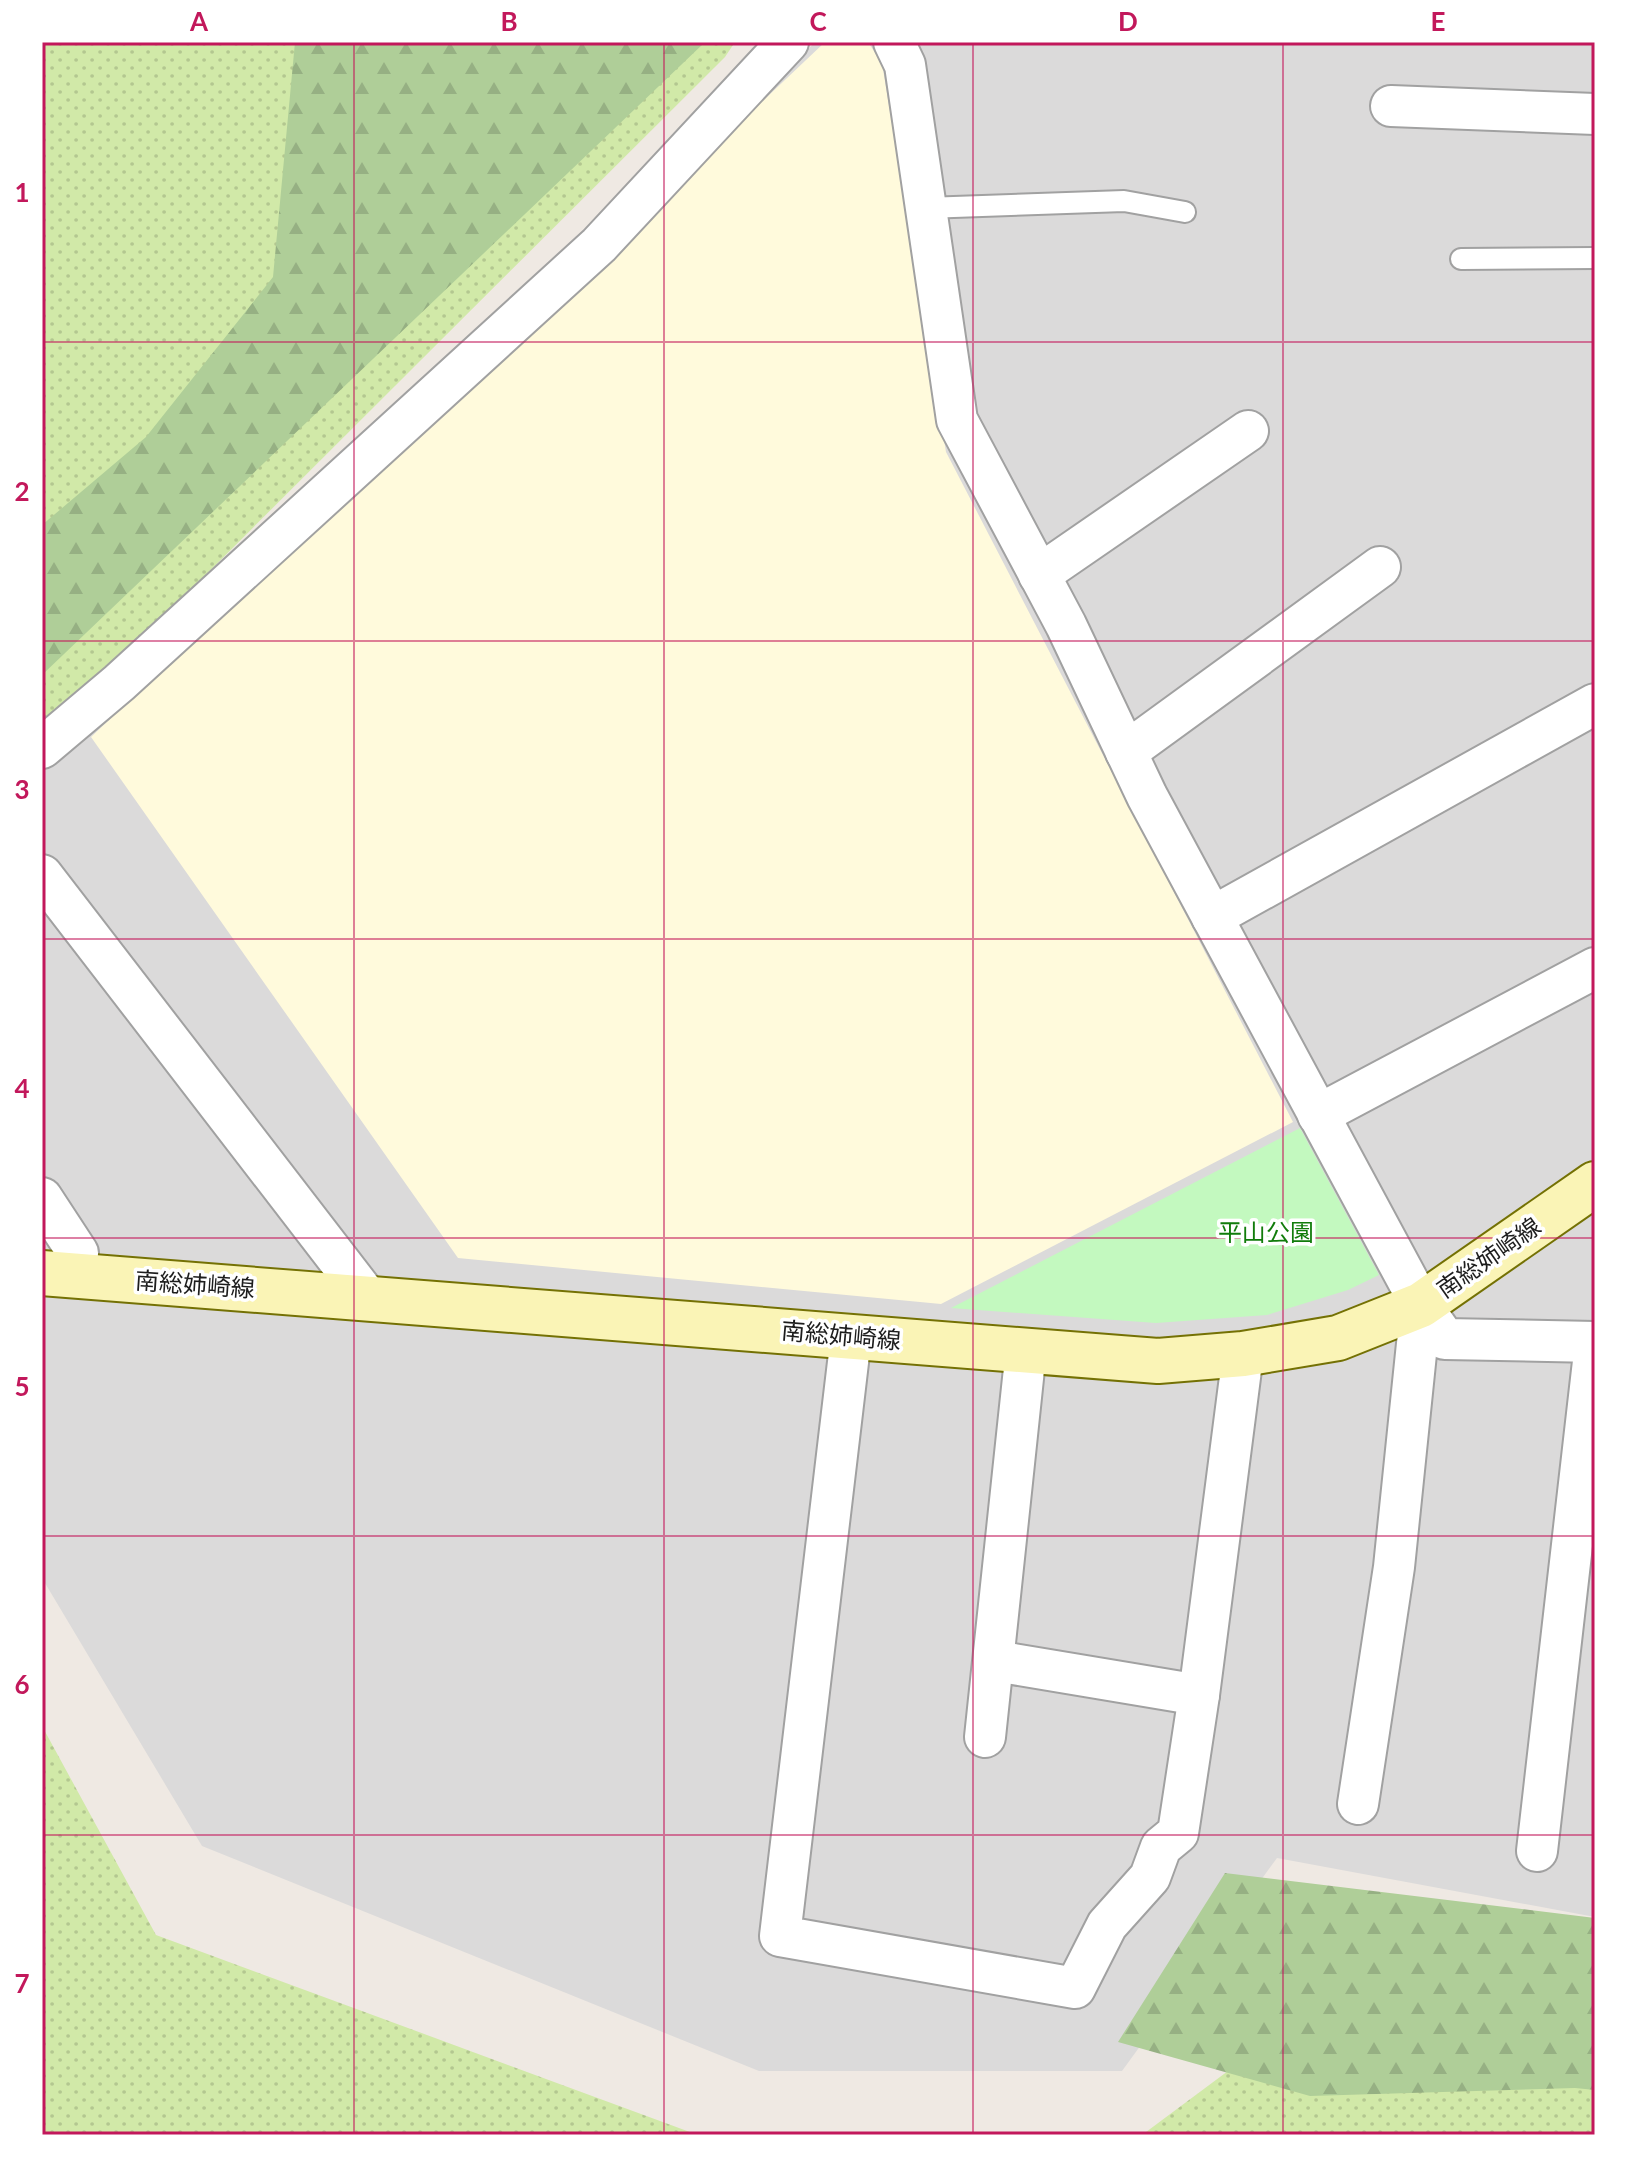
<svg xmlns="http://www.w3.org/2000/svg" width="1637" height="2177" font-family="Lato,'Noto Sans JP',sans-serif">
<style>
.residential{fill:#dbdada}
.education{fill:#fffadc}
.grass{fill:url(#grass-dots)}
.forest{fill:url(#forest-firs)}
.park{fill:#c3f9bf}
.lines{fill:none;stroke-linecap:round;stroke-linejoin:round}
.lane-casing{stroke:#a1a1a1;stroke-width:24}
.street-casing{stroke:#a1a1a1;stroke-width:44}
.secondary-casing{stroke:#747104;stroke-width:48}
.lane{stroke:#fff;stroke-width:20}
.street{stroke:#fff;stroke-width:40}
.secondary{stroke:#faf4b6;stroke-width:44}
.grid{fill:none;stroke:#c2185b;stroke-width:2;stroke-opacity:0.55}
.labels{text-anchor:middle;stroke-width:7;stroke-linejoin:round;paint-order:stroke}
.park-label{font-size:24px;fill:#117c0b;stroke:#fff}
.street-label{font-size:24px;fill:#1d1d1d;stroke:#fff}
.neatline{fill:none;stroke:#c2185b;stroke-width:3}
.grid-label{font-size:26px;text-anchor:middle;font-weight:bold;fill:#c2185b}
</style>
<defs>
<pattern id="grass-dots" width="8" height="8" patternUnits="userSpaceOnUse" patternTransform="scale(2)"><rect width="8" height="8" fill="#d1e9a8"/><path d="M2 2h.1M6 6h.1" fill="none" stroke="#b3c790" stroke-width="1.8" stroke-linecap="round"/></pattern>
<pattern id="forest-firs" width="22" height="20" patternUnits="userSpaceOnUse" patternTransform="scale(2)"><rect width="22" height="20" fill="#afce98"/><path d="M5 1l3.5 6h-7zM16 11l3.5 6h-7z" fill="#96b083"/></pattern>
</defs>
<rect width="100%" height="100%" fill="#efe9e3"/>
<path class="residential" d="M 815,42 L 1595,42 L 1595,1917 L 1277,1858 L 1122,2071 L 759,2071 L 202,1846 L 42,1578 L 42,767 L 641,231 Z"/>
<path class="education" d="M 825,42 L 868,42 L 882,63 L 946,452 L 1293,1122 L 941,1304 L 458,1258 L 91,737 Z"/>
<g class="grass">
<path d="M 42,42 L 735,42 L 725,57 L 42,738 Z"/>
<path d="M 42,1726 L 156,1935 L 698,2135 L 42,2135 Z"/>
<path d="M 1595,1976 L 1595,2135 L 1142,2135 L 1326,1998 Z"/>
</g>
<g class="forest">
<path d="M 295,42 L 703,44 L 42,675 L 42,525 L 146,437 L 273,277 Z"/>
<path d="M 1225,1873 L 1595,1918 L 1595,2090 L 1575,2088 L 1310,2096 L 1118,2042 Z"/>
</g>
<path class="park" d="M 1300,1128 L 1379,1275 L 1348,1290 L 1267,1315 L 1156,1323 L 951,1308 Z"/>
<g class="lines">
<g class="lane-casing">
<g id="lane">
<path d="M 925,208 L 1124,201 L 1185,212"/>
<path d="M 1461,259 L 1595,258"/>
</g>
</g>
<g class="street-casing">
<g id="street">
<path d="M 894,42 L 905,65 L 957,420 L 1066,625 L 1147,796 L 1421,1305 L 1445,1339 L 1595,1342"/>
<path d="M 1391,106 L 1595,114"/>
<path d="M 1039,575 L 1248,431"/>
<path d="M 42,748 L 119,683 L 599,245 L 788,42"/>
<path d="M 1126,752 L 1380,567"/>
<path d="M 42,875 L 367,1297"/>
<path d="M 1212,917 L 1595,704"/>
<path d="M 1318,1115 L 1595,968"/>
<path d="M 42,1198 L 78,1253 L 76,1276"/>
<path d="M 851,1337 L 780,1936 L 1075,1988 L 1107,1925 L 1150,1877 L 1161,1847 L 1178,1833 L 1199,1695 L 1243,1354"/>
<path d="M 995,1661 L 1199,1695"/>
<path d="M 985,1737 L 1026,1350"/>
<path d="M 1358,1804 L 1394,1567 L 1421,1305"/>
<path d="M 1537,1851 L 1595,1344"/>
</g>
</g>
<g class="secondary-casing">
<path id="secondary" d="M 42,1273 L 1158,1361 L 1243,1354 L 1338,1338 L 1421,1305 L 1595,1184"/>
</g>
<use href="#lane" class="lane"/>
<use href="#street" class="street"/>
<use href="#secondary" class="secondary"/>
</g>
<path class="grid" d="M 354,42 L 354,2135M 664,42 L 664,2135M 973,42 L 973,2135M 1283,42 L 1283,2135M 42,342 L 1595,342M 42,641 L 1595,641M 42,939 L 1595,939M 42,1238 L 1595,1238M 42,1536 L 1595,1536M 42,1835 L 1595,1835"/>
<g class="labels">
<g class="park-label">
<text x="1266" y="1241">平山公園</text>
</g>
<g class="street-label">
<text transform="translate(1489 1258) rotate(-35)" y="8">南総姉崎線</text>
<text transform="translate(195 1285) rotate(4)" y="8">南総姉崎線</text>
<text transform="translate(841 1336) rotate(5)" y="8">南総姉崎線</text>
</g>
</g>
<rect width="1637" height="2177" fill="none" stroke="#ffffff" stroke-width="88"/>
<rect x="44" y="44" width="1549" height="2089" class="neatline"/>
<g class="grid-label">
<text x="199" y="31">A</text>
<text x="509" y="31">B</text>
<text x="818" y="31">C</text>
<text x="1128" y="31">D</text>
<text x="1438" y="31">E</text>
<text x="22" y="202">1</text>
<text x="22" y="501">2</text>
<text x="22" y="799">3</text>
<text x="22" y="1098">4</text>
<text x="22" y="1396">5</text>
<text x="22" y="1694">6</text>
<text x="22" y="1993">7</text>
</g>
</svg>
